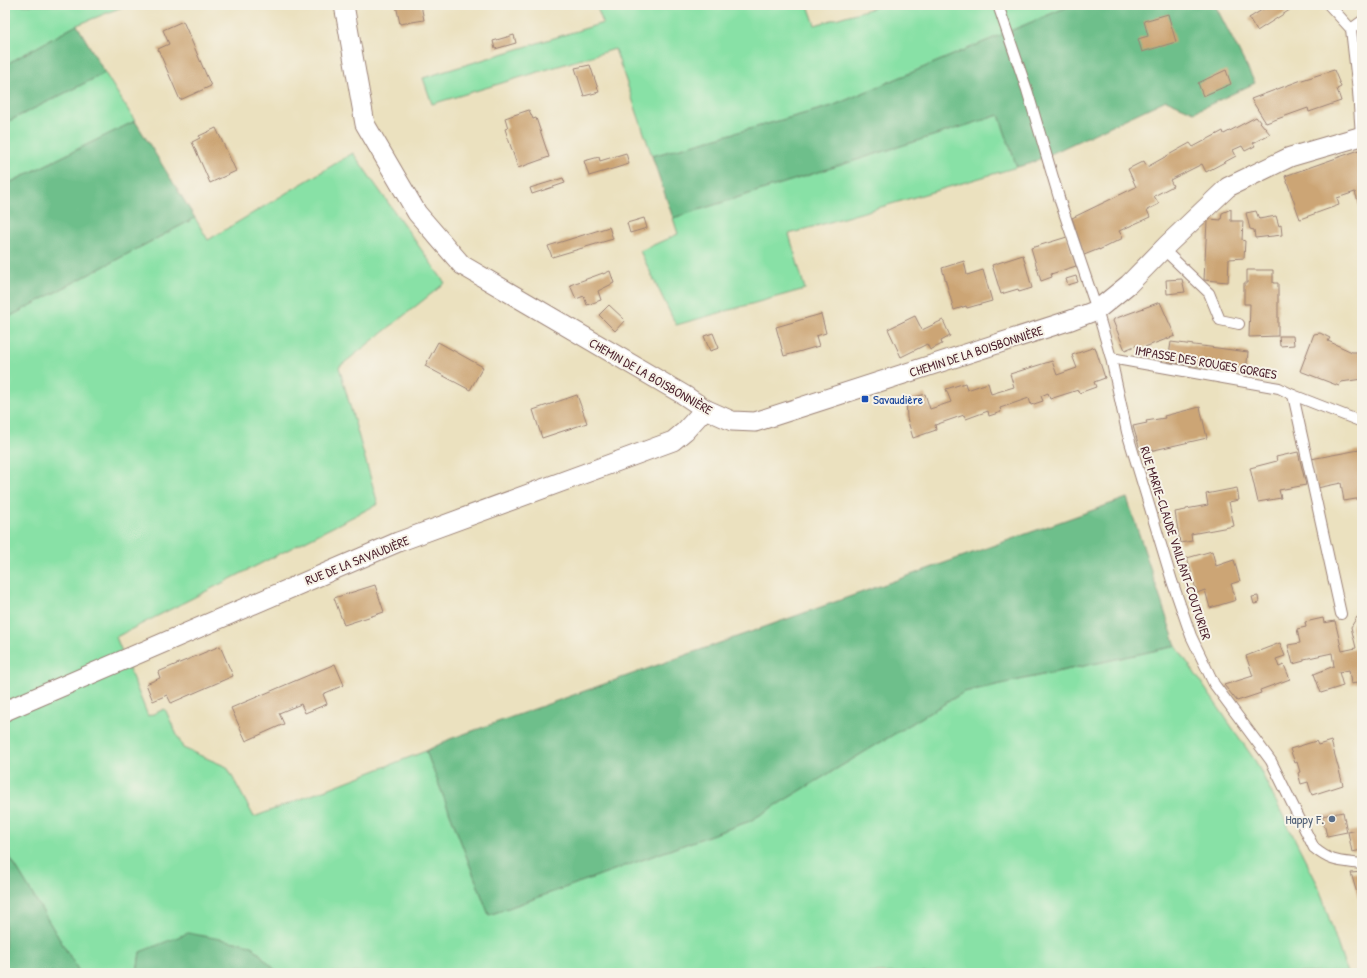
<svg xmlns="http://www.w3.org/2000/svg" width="1367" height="978" font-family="'Patrick Hand',sans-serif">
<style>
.green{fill:#88e1a6;stroke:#698068}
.forest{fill:#6ebf8b;stroke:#5c6f5b}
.building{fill:#cca575}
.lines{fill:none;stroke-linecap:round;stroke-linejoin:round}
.service-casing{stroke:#9a8075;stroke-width:12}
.minor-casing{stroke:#9a8075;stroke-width:21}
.service{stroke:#fff;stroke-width:10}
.minor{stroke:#fff;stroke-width:19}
.transit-dot{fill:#1a4fb4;stroke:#f7f3e8;stroke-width:1.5}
.service-dot{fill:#5c6f8a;stroke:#f7f3e8;stroke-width:1.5}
.labels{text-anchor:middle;stroke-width:4;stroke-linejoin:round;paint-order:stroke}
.street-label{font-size:13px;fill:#4a1f2b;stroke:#f7f3e8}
.transit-label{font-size:13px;fill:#164399;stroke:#f7f3e8;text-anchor:start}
.service-label{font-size:13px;fill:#4e5e75;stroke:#f7f3e8;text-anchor:end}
</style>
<rect width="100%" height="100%" fill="#f7f3e8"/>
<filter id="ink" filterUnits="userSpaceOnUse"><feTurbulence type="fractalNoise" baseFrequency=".025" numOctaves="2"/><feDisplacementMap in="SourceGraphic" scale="8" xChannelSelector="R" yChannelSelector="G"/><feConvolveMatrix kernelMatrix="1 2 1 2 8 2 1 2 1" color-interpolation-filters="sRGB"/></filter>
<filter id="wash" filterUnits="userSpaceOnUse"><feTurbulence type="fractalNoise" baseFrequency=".012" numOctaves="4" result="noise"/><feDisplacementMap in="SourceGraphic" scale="16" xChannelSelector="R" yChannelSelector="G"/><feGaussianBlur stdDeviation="0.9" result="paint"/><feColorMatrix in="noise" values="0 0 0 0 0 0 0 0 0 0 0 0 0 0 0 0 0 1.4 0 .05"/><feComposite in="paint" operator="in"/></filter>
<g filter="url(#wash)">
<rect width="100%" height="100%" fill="#ebe1bf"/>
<g class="green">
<path d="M 5,5 L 127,5 L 77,25 L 5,65 Z"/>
<path d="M 596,5 L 808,5 L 815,25 L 883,5 L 1072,5 L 832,106 L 652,156 L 615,49 L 432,104 L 423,78 L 603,23 Z"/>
<path d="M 105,73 L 135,121 L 5,185 L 5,123 Z"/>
<path d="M 999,115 L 1017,167 L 789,234 L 805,289 L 676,325 L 640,251 L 678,234 L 673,218 Z"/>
<path d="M 353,153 L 445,283 L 339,367 L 378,504 L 116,637 L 148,716 L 165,709 L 183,748 L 227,767 L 254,817 L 426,751 L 489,915 L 750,821 L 964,692 L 1176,646 L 1256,762 L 1318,885 L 1347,973 L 278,973 L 251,945 L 140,952 L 137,973 L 80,973 L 5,849 L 5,319 L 195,218 L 208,240 Z"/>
</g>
<g class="forest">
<path d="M 1072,5 L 1215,5 L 1255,83 L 1194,112 L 1166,100 L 1029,164 L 1017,167 L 999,115 L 673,218 L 652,156 L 832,106 Z"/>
<path d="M 77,25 L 105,73 L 5,123 L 5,65 Z"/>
<path d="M 135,121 L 195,218 L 5,319 L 5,185 Z"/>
<path d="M 1127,498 L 1176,646 L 964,692 L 750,821 L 489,915 L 426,751 L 450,739 Z"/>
<path d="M 5,849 L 80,973 L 5,973 Z"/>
<path d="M 188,933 L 251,945 L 278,973 L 137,973 L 140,952 Z"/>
</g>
<g id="blocks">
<g class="building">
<path d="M 396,5 L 421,5 L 424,20 L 400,24 Z"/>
<path d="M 1270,5 L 1295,5 L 1296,6 L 1257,31 L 1249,18 Z"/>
<path d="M 1168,14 L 1176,42 L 1142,52 L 1138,39 L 1148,36 L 1144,21 Z"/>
<path d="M 183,21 L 211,86 L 180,100 L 158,49 L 169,44 L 163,30 Z"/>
<path d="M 514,35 L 516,43 L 495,49 L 493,41 Z"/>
<path d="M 590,65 L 599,92 L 584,96 L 575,68 Z"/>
<path d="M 1226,70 L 1231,84 L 1203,96 L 1198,83 Z"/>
<path d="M 1334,70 L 1341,87 L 1337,89 L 1341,101 L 1309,112 L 1308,108 L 1266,123 L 1251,99 L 1299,81 Z"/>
<path d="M 529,110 L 533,119 L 536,118 L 549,157 L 518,168 L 505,129 L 508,128 L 505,118 Z"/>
<path d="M 1256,117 L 1270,134 L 1253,143 L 1255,146 L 1245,151 L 1242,146 L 1233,150 L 1236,156 L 1206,172 L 1202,164 L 1170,180 L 1173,186 L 1154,196 L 1159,204 L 1147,210 L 1150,217 L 1119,231 L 1123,238 L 1099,250 L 1099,249 L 1084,255 L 1072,218 L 1136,187 L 1128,169 L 1144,161 L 1147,167 L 1190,143 L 1193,147 L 1223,131 L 1224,134 Z"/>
<path d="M 216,128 L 236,171 L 210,183 L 192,142 L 200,138 L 199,136 Z"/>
<path d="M 1362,149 L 1362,214 L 1355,192 L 1337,198 L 1339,205 L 1300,219 L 1285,176 Z"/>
<path d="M 626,153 L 629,164 L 589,176 L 584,161 L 599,157 L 600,161 Z"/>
<path d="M 563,178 L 565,183 L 532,194 L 530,188 Z"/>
<path d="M 1231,209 L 1231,221 L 1243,221 L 1242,240 L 1245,241 L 1244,258 L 1229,259 L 1228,282 L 1204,280 L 1207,221 L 1209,219 L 1221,220 L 1222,213 Z"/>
<path d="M 1256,211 L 1259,219 L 1276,216 L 1279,226 L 1281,225 L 1282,235 L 1255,238 L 1254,230 L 1250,229 L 1246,213 Z"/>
<path d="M 644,218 L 647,228 L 630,233 L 627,223 Z"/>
<path d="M 609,227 L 613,239 L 552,257 L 548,246 Z"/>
<path d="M 1067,237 L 1076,266 L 1051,274 L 1052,277 L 1041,281 L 1031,248 Z"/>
<path d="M 1023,255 L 1032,288 L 1019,292 L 1018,289 L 1001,294 L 992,265 Z"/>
<path d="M 964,261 L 967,275 L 983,270 L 992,301 L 967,308 L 966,306 L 954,310 L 942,268 Z"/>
<path d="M 1247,270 L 1273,270 L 1273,283 L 1278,283 L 1278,336 L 1249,337 L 1250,304 L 1244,304 L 1244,283 L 1247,283 Z"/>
<path d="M 610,271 L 614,283 L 598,291 L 601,300 L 587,305 L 584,296 L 576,299 L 570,285 L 603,273 L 603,274 Z"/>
<path d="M 1076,276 L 1078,282 L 1068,285 L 1066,279 Z"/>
<path d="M 1182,279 L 1185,292 L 1167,294 L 1166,280 Z"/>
<path d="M 1160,302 L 1175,336 L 1139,349 L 1137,345 L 1125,350 L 1113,321 L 1114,319 Z"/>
<path d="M 609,305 L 625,320 L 615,331 L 599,315 Z"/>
<path d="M 821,314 L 826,333 L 816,336 L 819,346 L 784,356 L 776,327 Z"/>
<path d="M 915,316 L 922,330 L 943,320 L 950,336 L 941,341 L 942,344 L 930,350 L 927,344 L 901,357 L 888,329 Z"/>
<path d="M 713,333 L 719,348 L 710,351 L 704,336 Z"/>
<path d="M 1320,333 L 1330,338 L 1328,341 L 1352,352 L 1362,352 L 1362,379 L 1341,382 L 1339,386 L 1300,371 L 1314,334 Z"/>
<path d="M 1279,336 L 1293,336 L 1294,345 L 1280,346 Z"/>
<path d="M 438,342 L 483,367 L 470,390 L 425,366 Z"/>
<path d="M 1171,342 L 1248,352 L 1246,373 L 1168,362 Z"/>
<path d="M 1095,347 L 1105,378 L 1094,382 L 1096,387 L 1079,393 L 1078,390 L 1050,399 L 1048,393 L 1041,396 L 1043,401 L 1031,405 L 1029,398 L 1000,408 L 1001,412 L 989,416 L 988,411 L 966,419 L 964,415 L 935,425 L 936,430 L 913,438 L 907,418 L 906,400 L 925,394 L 930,409 L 951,402 L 946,389 L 965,383 L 967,390 L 988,383 L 991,394 L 1014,387 L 1010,374 L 1052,361 L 1057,375 L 1077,368 L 1072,355 Z"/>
<path d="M 577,395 L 587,423 L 542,438 L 533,410 Z"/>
<path d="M 1200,407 L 1207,438 L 1141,453 L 1133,426 L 1147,423 L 1146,421 L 1165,418 L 1164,416 Z"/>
<path d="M 1359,450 L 1362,468 L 1362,498 L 1344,501 L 1341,483 L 1317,488 L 1311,459 Z"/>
<path d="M 1298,452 L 1306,485 L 1279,490 L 1281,498 L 1258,502 L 1250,468 L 1277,461 L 1276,457 Z"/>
<path d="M 1237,488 L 1239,500 L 1229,502 L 1234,526 L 1191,534 L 1192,541 L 1180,543 L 1175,512 L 1186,510 L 1186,509 L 1208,505 L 1206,494 Z"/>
<path d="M 1212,551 L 1216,566 L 1234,560 L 1240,581 L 1231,584 L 1236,600 L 1210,608 L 1205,590 L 1197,593 L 1187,558 Z"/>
<path d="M 375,585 L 384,612 L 344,625 L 334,598 Z"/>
<path d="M 1258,596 L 1259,603 L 1254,604 L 1252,597 Z"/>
<path d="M 1362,616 L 1362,682 L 1351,684 L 1349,670 L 1339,672 L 1343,686 L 1321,693 L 1314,674 L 1334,666 L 1332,653 L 1304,659 L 1304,661 L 1293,664 L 1288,645 L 1300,643 L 1297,629 L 1306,627 L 1305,622 L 1323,618 L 1324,623 L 1335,621 L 1342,651 L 1356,648 L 1351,627 L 1357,617 Z"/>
<path d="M 1280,643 L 1285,656 L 1276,659 L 1279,667 L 1284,665 L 1290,679 L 1260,690 L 1261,693 L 1237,701 L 1224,685 L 1253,676 L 1246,656 Z"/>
<path d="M 220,646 L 233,676 L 171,703 L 167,695 L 153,701 L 146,684 L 160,678 L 158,672 Z"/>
<path d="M 335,664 L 344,685 L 323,694 L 327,704 L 305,713 L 301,704 L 279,713 L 284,724 L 246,741 L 231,708 Z"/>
<path d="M 1316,741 L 1318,745 L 1331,741 L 1343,785 L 1312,795 L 1308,782 L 1301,784 L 1298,773 L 1300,772 L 1297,762 L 1295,763 L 1290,749 Z"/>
<path d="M 1343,812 L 1347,832 L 1327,836 L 1322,816 Z"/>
<path d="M 1362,829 L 1362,850 L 1352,852 L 1348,832 Z"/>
<path d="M 1362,872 L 1362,899 L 1359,900 L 1351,873 Z"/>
</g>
</g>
</g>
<g filter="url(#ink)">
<use href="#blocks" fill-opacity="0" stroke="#9a8075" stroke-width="1"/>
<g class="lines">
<g class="service-casing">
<g id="service">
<path d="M 998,5 L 1027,90 L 1060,201 L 1097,310 L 1111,358 L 1127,432 L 1172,581 L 1191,636 L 1214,684 L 1271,761 L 1314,848 C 1332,863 1340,861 1362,864"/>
<path d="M 1329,5 L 1351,29 L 1358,91 L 1361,136"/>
<path d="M 1351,29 L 1362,21"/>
<path d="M 1163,249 L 1209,293 L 1220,320 L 1239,324"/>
<path d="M 1111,358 L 1279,388 L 1293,395 L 1362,422"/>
<path d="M 1293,395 L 1341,614"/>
</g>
</g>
<g class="minor-casing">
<g id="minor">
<path d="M 344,5 L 365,124 L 417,213 L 462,265 L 684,395 L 705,409 L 732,421 L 755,422 L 1071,320 L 1097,310 L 1129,284 L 1168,244 L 1228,187 L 1290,157 L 1362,136"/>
<path d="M 5,711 L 398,542 L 673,441 L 685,431 L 705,409"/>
</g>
</g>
<use href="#service" class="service"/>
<use href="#minor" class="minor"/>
</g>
</g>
<rect class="transit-dot" x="861" y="395" width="8" height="8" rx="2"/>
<circle class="service-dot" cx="1332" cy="819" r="4"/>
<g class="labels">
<g class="street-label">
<text transform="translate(976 351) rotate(-18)" y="5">CHEMIN DE LA BOISBONNIÈRE</text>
<text transform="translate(1206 362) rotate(10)" y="5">IMPASSE DES ROUGES GORGES</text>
<text transform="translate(651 376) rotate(30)" y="5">CHEMIN DE LA BOISBONNIÈRE</text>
<text transform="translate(1176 543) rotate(72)" y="5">RUE MARIE-CLAUDE VAILLANT-COUTURIER</text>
<text transform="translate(357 560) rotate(-22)" y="5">RUE DE LA SAVAUDIÈRE</text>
</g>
<g class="transit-label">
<text x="873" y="404">Savaudière</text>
</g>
<g class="service-label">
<text x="1324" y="824">Happy F.</text>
</g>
</g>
<rect width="1367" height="978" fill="none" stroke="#f7f3e8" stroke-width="20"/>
</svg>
